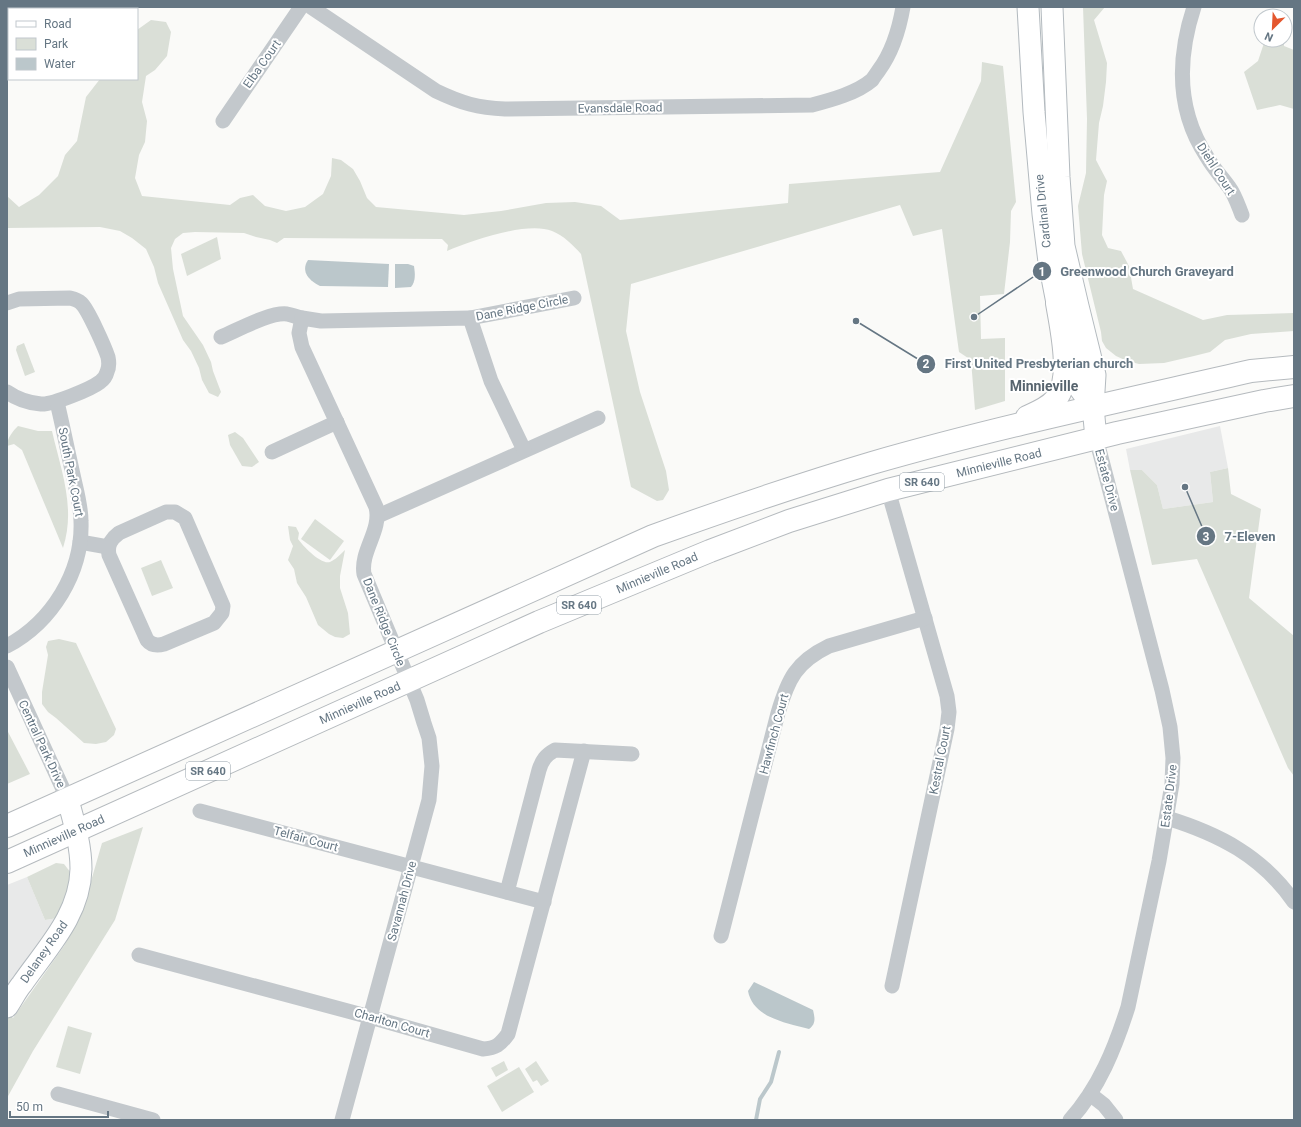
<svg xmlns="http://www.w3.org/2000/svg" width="1301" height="1127" font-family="Roboto,sans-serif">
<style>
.built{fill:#e8e9e9}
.green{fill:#dadfd7}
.water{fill:#bbc7cb}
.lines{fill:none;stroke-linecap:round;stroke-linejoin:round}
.stream{stroke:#bbc7cb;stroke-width:4}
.secondary-casing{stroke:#b3babf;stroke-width:23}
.primary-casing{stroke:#b5babe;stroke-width:24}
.street{stroke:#c3c8cc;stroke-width:15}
.secondary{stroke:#fff;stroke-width:21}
.primary{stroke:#fff;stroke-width:22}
.labels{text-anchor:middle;stroke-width:4;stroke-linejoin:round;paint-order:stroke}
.shield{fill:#fff;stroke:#939fa8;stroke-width:1}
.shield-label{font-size:11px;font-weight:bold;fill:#657683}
.street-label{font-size:12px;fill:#657683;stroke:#fff}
.quarter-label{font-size:14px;font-weight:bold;fill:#57646e;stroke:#fff}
.leader{fill:none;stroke:#657683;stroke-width:1.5}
.callout-dot{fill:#657683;stroke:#fff;stroke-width:1.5}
.mark-label{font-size:12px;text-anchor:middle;font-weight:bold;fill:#fff}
.callout-label{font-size:13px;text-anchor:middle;font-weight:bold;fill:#657683;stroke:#fff;stroke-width:4;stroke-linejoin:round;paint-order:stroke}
</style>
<rect width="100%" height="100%" fill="#fafaf8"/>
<g class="built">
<path d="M 1220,426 L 1228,468 L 1210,472 L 1213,502 L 1163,509 L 1157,485 L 1142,470 L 1130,470 L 1126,449 Z"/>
<path d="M 27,877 L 45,920 L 58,918 L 7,993 L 7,885 Z"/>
</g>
<g class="green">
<path d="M 1083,7 L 1105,7 L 1094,20 L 1107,63 L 1106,82 L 1103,106 L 1099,123 L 1096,160 L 1107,181 L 1104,195 L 1102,235 L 1108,248 L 1121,251 L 1129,266 L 1133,289 L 1203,320 L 1227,315 L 1294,313 L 1294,331 L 1251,334 L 1225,340 L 1210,352 L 1194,356 L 1164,363 L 1139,364 L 1127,361 L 1116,356 L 1106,348 L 1102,341 L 1101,332 L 1082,254 L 1078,206 L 1086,173 L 1087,119 Z"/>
<path d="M 151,20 L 166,22 L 171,32 L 167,56 L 155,70 L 146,76 L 142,102 L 147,121 L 145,142 L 139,155 L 135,178 L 142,196 L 230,205 L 240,198 L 253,195 L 265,206 L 286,211 L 305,207 L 323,194 L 331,176 L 332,158 L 341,160 L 353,169 L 360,181 L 367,198 L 376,207 L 464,215 L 501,211 L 546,203 L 575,202 L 601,206 L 620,220 L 788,203 L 789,184 L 940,172 L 981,81 L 982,62 L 1003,66 L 1016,202 L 1011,211 L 1010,242 L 1004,294 L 980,296 L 981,339 L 1005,338 L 1005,401 L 975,410 L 971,360 L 959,352 L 942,229 L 913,236 L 900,205 L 631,284 L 626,331 L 640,392 L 666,471 L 669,490 L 663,500 L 657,501 L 631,487 L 581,254 C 572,244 564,236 552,231 C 527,221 471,241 447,251 L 448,245 L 442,239 L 284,238 L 277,243 L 270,240 L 256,237 L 244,233 L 195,232 L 183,233 L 175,239 L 171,248 L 173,269 L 183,316 L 203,345 L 211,362 L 213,371 L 221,392 L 218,397 L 209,393 L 202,380 L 199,368 L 191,351 L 183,340 L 158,283 L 154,267 L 146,249 L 132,238 L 120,231 L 100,227 L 7,228 L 7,196 L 19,207 L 39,195 L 58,176 L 65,155 L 77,141 L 86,97 L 100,79 L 137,79 L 137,30 Z"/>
<path d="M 1265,40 L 1284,40 L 1284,46 L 1294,50 L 1294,109 L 1280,105 L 1257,110 L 1244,72 L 1258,61 Z"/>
<path d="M 217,237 L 221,259 L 187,276 L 181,254 Z"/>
<path d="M 24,343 L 35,372 L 25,376 L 16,350 L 17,346 Z"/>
<path d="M 18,426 L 38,431 L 52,431 C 61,470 76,508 63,548 L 22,450 L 14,444 L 7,446 C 7,438 13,431 18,426 Z"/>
<path d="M 235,432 L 243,438 L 259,462 L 252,467 L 242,466 L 230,445 L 228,435 Z"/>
<path d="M 1228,468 L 1231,494 L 1261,509 L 1249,598 L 1294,636 L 1294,776 L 1288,768 L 1197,559 L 1152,565 L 1130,470 L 1142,470 L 1157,485 L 1163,509 L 1213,502 L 1210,472 Z"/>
<path d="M 315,519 L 344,541 L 330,560 L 301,539 Z"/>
<path d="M 288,526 L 296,527 L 299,533 L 298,539 C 303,546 321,565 330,562 C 335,560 341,554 345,550 L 340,576 L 340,588 L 348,613 L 350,634 L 343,638 L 335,637 L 329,634 L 318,625 L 306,597 L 297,583 L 294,569 L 288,560 L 293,546 L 290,540 Z"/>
<path d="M 161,560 L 173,588 L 152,596 L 141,568 Z"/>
<path d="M 59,639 L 76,643 L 116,729 L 114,735 L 106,742 L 96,744 L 84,743 L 56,718 L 48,712 L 42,704 L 42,692 L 48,655 L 46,647 L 48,641 Z"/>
<path d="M 7,730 L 30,774 L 7,784 Z"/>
<path d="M 143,827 L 115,920 L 33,1051 L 7,1098 L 7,1012 L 13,1018 L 64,946 L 83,909 L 102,843 Z"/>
<path d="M 56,863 L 64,864 L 71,873 L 68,892 L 58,918 L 45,920 L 27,877 Z"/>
<path d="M 68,1026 L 92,1033 L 80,1074 L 56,1067 Z"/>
<path d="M 504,1061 L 508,1070 L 496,1077 L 491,1068 Z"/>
<path d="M 536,1061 L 549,1081 L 541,1086 L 537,1080 L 533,1082 L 525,1069 Z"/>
<path d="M 519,1067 L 534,1092 L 502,1112 L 487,1086 Z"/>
</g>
<g class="water">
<path d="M 308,260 L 389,264 L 388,287 L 320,286 C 310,281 300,272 308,260 Z"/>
<path d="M 395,264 L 408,264 L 414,266 C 415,273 416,281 411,287 L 395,288 Z"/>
<path d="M 754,982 L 813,1010 C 815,1018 816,1024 809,1029 C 787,1023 753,1018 748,991 Z"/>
</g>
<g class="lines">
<path class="stream" d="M 756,1120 L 760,1099 L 771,1082 L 779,1052"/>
<g class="secondary-casing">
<g id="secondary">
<path d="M 1028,7 L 1034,112 L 1043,214 L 1049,262 L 1057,303 L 1080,389 L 1093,407"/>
<path d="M 1052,7 L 1059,177 L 1064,246 L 1078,306 L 1095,375 L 1093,407 L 1096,438"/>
<path d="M 7,1007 C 12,1000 16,991 22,984 C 47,948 80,915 81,869 C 81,845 74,822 68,800"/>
</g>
</g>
<g class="primary-casing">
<g id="primary">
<path d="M 1027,417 C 1038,412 1048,408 1056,399 C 1073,379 1061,328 1057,303"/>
<path d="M 7,826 L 653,536 C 725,510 798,485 872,463 C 997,427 1125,400 1251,371 L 1294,367"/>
<path d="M 7,862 L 539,622 L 710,551 L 789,521 L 888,490 L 1117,433 L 1264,401 L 1294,396"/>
</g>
</g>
<g class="street">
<path d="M 311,7 L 436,91 C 461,103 478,108 505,109 L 812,105 C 831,100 857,93 872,80 C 874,77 877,73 879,70 C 893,51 899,30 903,7"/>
<path d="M 1194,7 C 1177,59 1176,110 1207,157 C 1213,168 1222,177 1229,187 C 1235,195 1238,205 1242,215"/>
<path d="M 56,9 L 58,7"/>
<path d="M 7,56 L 9,55"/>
<path d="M 223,121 L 301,7"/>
<path d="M 7,303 L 19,299 L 70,298 C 74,299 78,300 81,303 C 88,309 105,348 108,357 C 109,362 109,368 107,372 C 106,376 103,380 100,382 C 91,389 52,405 41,404 C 28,403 17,399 7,392"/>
<path d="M 470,318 L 574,298"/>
<path d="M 221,337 C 238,330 270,312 287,314 C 292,315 297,317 302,318"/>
<path d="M 272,452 L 337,422"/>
<path d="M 888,490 L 947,696 L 949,712 L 947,729 L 892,986"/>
<path d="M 166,512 L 175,512 L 185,518 L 223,606 L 222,613 L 214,623 L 164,644 C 157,646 151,645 147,640 L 109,555 C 107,545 111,539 119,533 Z"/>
<path d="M 378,516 L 598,418"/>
<path d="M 80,542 L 108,547"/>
<path d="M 7,646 C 52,622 83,572 81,521 C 81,507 77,493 74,479 C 68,453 63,427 57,402"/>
<path d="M 7,667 L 68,800"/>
<path d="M 200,811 L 544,902"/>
<path d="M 1167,818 C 1219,834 1262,856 1294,902"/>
<path d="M 507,892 L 539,770 C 542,760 546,755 555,750 L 632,754"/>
<path d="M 721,936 L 778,713 C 788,679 796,662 829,646 L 925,618"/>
<path d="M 139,955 L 370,1017 L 483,1049 C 496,1048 500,1045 508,1034 L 584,751"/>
<path d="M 58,1094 L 153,1120"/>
<path d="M 1090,1094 L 1104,1105 L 1116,1120"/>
<path d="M 342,1120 L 429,800 L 432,766 L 429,738 L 424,723 L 417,700 L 364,574 C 360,551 382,530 376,507 L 302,347 L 299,333 L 302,318 L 321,321 L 470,318 L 491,381 L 524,450"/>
<path d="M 1070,1120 C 1099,1088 1115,1048 1128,1007 L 1159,861 L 1172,784 L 1173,758 L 1170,727 L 1162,690 L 1096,438"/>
</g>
<use href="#secondary" class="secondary"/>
<use href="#primary" class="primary"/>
</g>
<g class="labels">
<g class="shield">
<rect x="900" y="473" width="44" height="18" rx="3"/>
<rect x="557" y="596" width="44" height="18" rx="3"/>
<rect x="186" y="762" width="44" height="18" rx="3"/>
</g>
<g class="shield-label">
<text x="922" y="486">SR 640</text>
<text x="579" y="609">SR 640</text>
<text x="208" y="775">SR 640</text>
</g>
<g class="street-label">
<text transform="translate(262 64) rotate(-55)" y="4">Elba Court</text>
<text transform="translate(620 108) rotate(-1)" y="4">Evansdale Road</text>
<text transform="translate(1216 169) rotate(57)" y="4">Diehl Court</text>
<text transform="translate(1043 211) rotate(-96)" y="4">Cardinal Drive</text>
<text transform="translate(522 308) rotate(-11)" y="4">Dane Ridge Circle</text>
<text transform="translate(999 463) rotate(-14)" y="4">Minnieville Road</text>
<text transform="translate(71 472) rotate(79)" y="4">South Park Court</text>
<text transform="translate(1107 480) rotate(75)" y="4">Estate Drive</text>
<text transform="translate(657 573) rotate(-23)" y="4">Minnieville Road</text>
<text transform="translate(384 622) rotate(68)" y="4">Dane Ridge Circle</text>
<text transform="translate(360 703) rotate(-24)" y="4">Minnieville Road</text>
<text transform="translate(774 734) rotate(-75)" y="4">Hawfinch Court</text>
<text transform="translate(42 744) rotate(65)" y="4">Central Park Drive</text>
<text transform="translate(940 760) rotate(-79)" y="4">Kestral Court</text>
<text transform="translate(1169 796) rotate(-83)" y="4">Estate Drive</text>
<text transform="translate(64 836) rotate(-24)" y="4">Minnieville Road</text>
<text transform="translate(306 839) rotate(15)" y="4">Telfair Court</text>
<text transform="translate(402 901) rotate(-75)" y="4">Savannah Drive</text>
<text transform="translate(44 952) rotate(-55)" y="4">Delaney Road</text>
<text transform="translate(392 1023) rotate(16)" y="4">Charlton Court</text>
</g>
<g class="quarter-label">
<text x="1044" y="391">Minnieville</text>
</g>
</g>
<path class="leader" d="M974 317L1042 271M856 321L926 364M1185 487L1206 536"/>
<g class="callout-dot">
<circle cx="974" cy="317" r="4"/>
<circle cx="856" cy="321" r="4"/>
<circle cx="1185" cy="487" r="4"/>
<circle cx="1042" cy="271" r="10"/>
<circle cx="926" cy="364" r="10"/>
<circle cx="1206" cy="536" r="10"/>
</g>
<g class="mark-label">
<text x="1042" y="276">1</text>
<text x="926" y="368">2</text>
<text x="1206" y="541">3</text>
</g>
<g class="callout-label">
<text x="1147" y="276">Greenwood Church Graveyard</text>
<text x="1039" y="368">First United Presbyterian church</text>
<text x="1250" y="541">7-Eleven</text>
</g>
<rect width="1301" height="1127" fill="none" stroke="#657683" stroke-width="16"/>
<rect x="8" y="8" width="130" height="72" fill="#ffffff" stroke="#c1c8cd"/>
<rect x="16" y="21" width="20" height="6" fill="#ffffff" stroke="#c1c8cd"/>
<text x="44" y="28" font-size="12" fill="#657683">Road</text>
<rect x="16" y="38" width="20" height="12" fill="#dadfd7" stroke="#c1c8cd"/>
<text x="44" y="48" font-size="12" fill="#657683">Park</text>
<rect x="16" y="58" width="20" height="12" fill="#bbc7cb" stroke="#c1c8cd"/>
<text x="44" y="68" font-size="12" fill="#657683">Water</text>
<g transform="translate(1273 28) rotate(204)"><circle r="19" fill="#ffffff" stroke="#c1c8cd"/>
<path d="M0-3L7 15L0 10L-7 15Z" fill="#e4572e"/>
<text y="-6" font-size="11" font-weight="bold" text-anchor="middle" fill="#657683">N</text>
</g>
<path d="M10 1111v6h98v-6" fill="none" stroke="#657683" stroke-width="2"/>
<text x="16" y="1111" font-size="12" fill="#657683" stroke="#ffffff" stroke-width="3" paint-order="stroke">50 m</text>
</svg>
